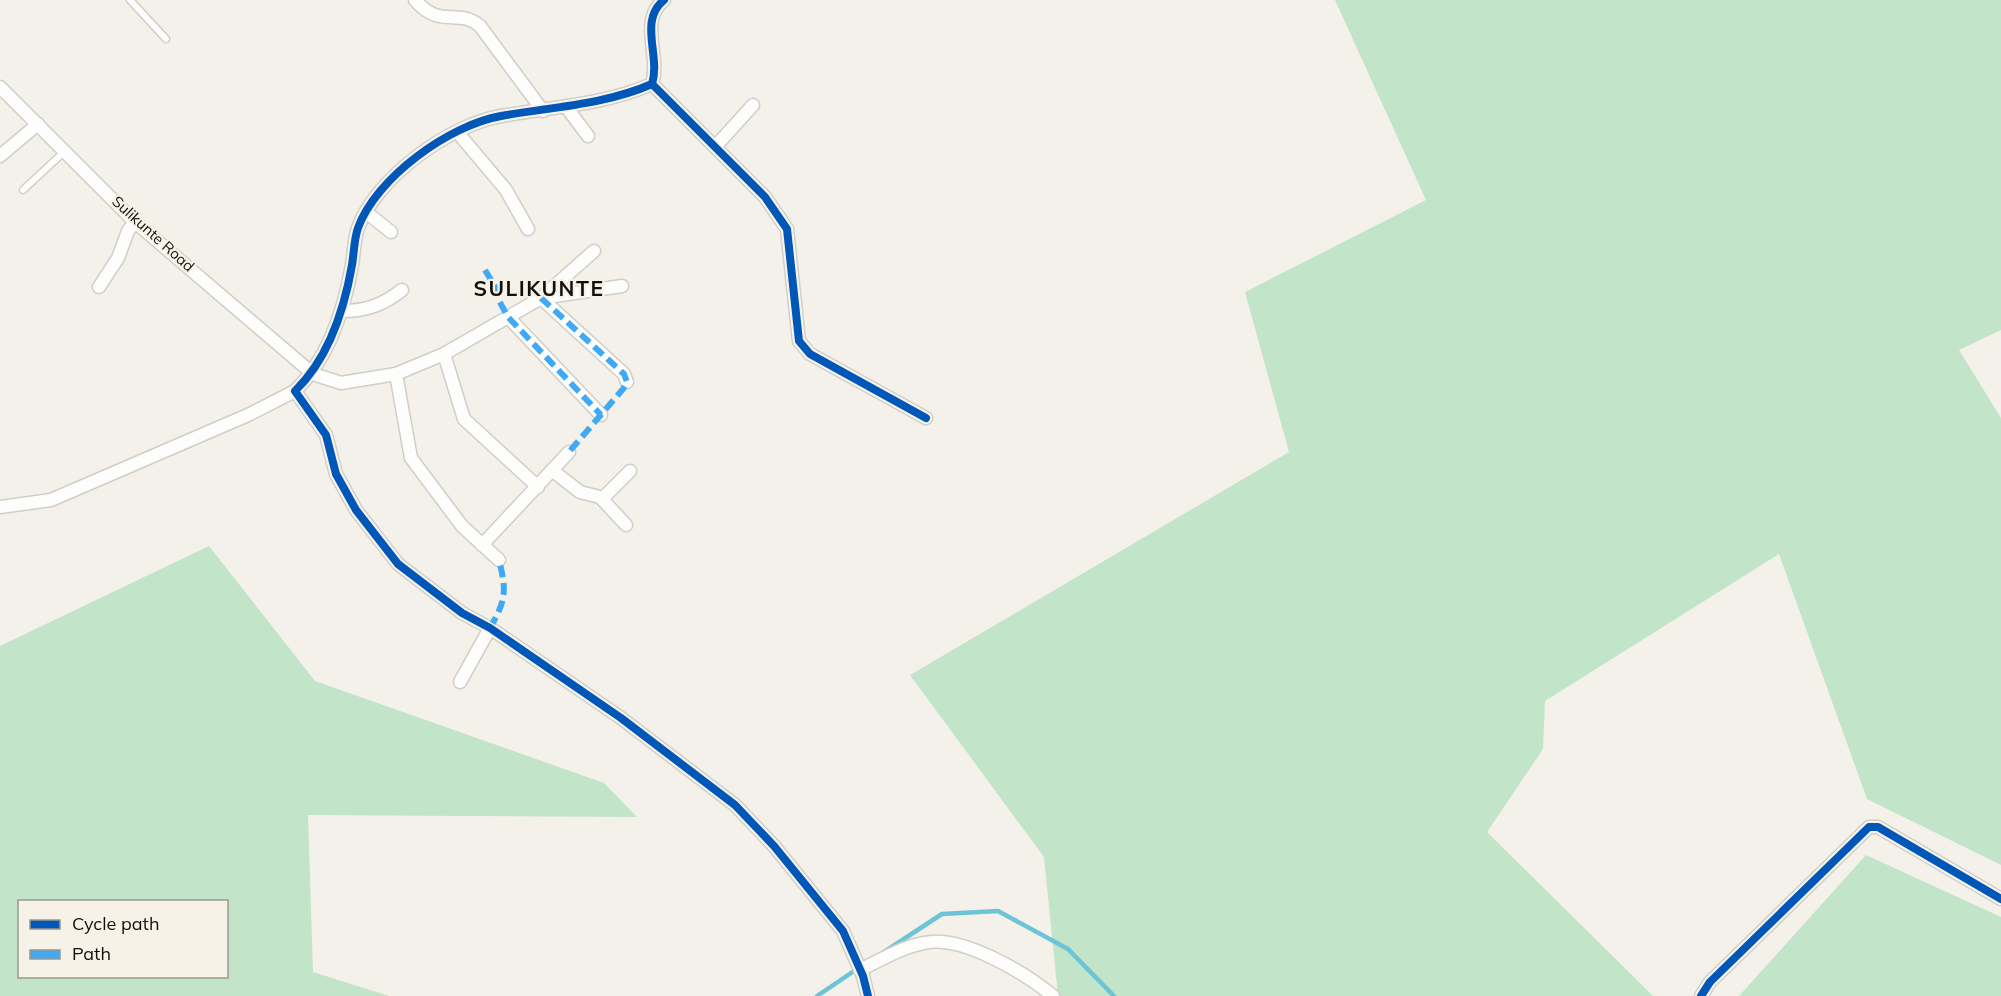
<svg xmlns="http://www.w3.org/2000/svg" width="2001" height="996" font-family="Mulish,sans-serif">
<style>
.grass{fill:#c2e4c9;fill-rule:evenodd}
.lines{fill:none;stroke-linecap:round;stroke-linejoin:round}
.stream{stroke:#6dc4d6;stroke-width:4.5}
.lane-casing{stroke:#d0cec9;stroke-width:9}
.street-casing{stroke:#d0cec9;stroke-width:15}
.lane{stroke:#fdfdfc;stroke-width:6}
.street{stroke:#fdfdfc;stroke-width:12}
.quiet{stroke:#3fa9f5;stroke-width:6;stroke-dasharray:12 6;stroke-linecap:butt}
.cycleway-casing{stroke:#f7f2e7;stroke-width:11}
.cycleway{stroke:#0057b8;stroke-width:8}
.labels{text-anchor:middle;stroke-width:4.5;stroke-linejoin:round;paint-order:stroke}
.street-label{font-size:15px;fill:#11100c;stroke:#f7f2e7}
.district-label{font-size:21px;font-weight:bold;letter-spacing:1.5px;fill:#11100c;stroke:#f7f2e7}
</style>
<rect width="100%" height="100%" fill="#f4f1ea"/>
<g class="grass">
<path d="M 1335,0 L 2001,0 L 2001,330 L 1959,350 L 2001,418 L 2001,865 L 1867,799 L 1779,554 L 1545,701 L 1543,749 L 1487,832 L 1653,996 L 1058,996 L 1044,857 L 910,675 L 1289,452 L 1245,292 L 1426,200 Z"/>
<path d="M 209,546 L 315,681 L 604,783 L 637,817 L 308,815 L 313,972 L 389,996 L 0,996 L 0,646 ZM 20,902 L 226,902 L 226,976 L 20,976 Z"/>
<path d="M 1866,855 L 2001,917 L 2001,996 L 1739,996 Z"/>
</g>
<g class="lines">
<g class="stream">
<path d="M 884,952 L 942,914 L 998,911 L 1068,949 L 1114,996"/>
<path d="M 817,996 L 857,969"/>
</g>
<g class="lane-casing">
<g id="lane">
<path d="M 130,0 L 166,39"/>
<path d="M 23,190 L 65,151"/>
</g>
</g>
<g class="street-casing">
<g id="street">
<path d="M 415,0 C 441,30 457,7 480,26 L 543,111"/>
<path d="M 664,0 C 638,21 661,56 652,84 C 604,105 551,107 501,116 C 449,125 376,178 358,228 C 354,239 354,253 352,265 C 344,311 329,358 295,391 L 326,435 L 336,474 L 356,510 L 398,564 L 462,613 L 490,628 L 621,718 L 735,805 L 774,846 L 843,931 L 863,976 L 868,996"/>
<path d="M 652,84 L 765,197 L 787,229 L 799,341 L 810,354 L 926,418"/>
<path d="M 0,87 L 135,222 L 313,374 L 341,383 L 396,374 L 444,354 L 541,298 L 622,286"/>
<path d="M 567,108 L 588,136"/>
<path d="M 458,133 L 506,190 L 528,229"/>
<path d="M 715,147 L 753,105"/>
<path d="M 0,156 L 38,124"/>
<path d="M 366,212 L 391,232"/>
<path d="M 594,251 L 541,298 L 624,374 L 627,382"/>
<path d="M 99,287 L 118,258 L 128,231 L 135,222"/>
<path d="M 342,311 C 366,311 383,305 402,290"/>
<path d="M 508,317 L 601,415"/>
<path d="M 444,354 L 464,419 L 538,487"/>
<path d="M 396,374 L 411,458 L 462,526 L 499,560"/>
<path d="M 553,471 L 580,492 L 600,497 L 626,525"/>
<path d="M 602,499 L 630,471"/>
<path d="M 0,507 L 51,500 L 248,415 L 295,391"/>
<path d="M 482,545 L 569,452"/>
<path d="M 460,682 L 490,628"/>
<path d="M 860,970 C 880,960 902,947 924,943 C 961,934 1025,973 1053,996"/>
<path d="M 1701,996 L 1710,982 L 1869,827 L 1878,827 L 2001,899"/>
</g>
</g>
<use href="#lane" class="lane"/>
<use href="#street" class="street"/>
<g class="quiet">
<path d="M 485,270 L 496,288 L 497,297 L 508,317 L 601,415"/>
<path d="M 541,298 L 624,374 L 627,382 L 623,389 L 569,452"/>
<path d="M 490,628 C 506,600 507,592 499,560"/>
</g>
<g class="cycleway-casing">
<g id="cycleway">
<path d="M 664,0 C 638,21 661,56 652,84 C 604,105 551,107 501,116 C 449,125 376,178 358,228 C 354,239 354,253 352,265 C 344,311 329,358 295,391 L 326,435 L 336,474 L 356,510 L 398,564 L 462,613 L 490,628 L 621,718 L 735,805 L 774,846 L 843,931 L 863,976 L 868,996"/>
<path d="M 652,84 L 765,197 L 787,229 L 799,341 L 810,354 L 926,418"/>
<path d="M 1701,996 L 1710,982 L 1869,827 L 1878,827 L 2001,899"/>
</g>
</g>
<use href="#cycleway" class="cycleway"/>
</g>
<g class="labels">
<g class="street-label">
<text transform="translate(153 234) rotate(42)" y="5">Sulikunte Road</text>
</g>
<g class="district-label">
<text x="539" y="296">SULIKUNTE</text>
</g>
</g>
<rect x="18" y="900" width="210" height="78" fill="#f7f2e7" stroke="#9b988f" stroke-width="1.5"/>
<rect x="30" y="920" width="30" height="9" fill="#0057b8" stroke="#9b988f" stroke-width="1.5"/>
<text x="72" y="930" font-size="18" fill="#11100c">Cycle path</text>
<rect x="30" y="950" width="30" height="9" fill="#3fa9f5" stroke="#9b988f" stroke-width="1.5"/>
<text x="72" y="960" font-size="18" fill="#11100c">Path</text>
</svg>
